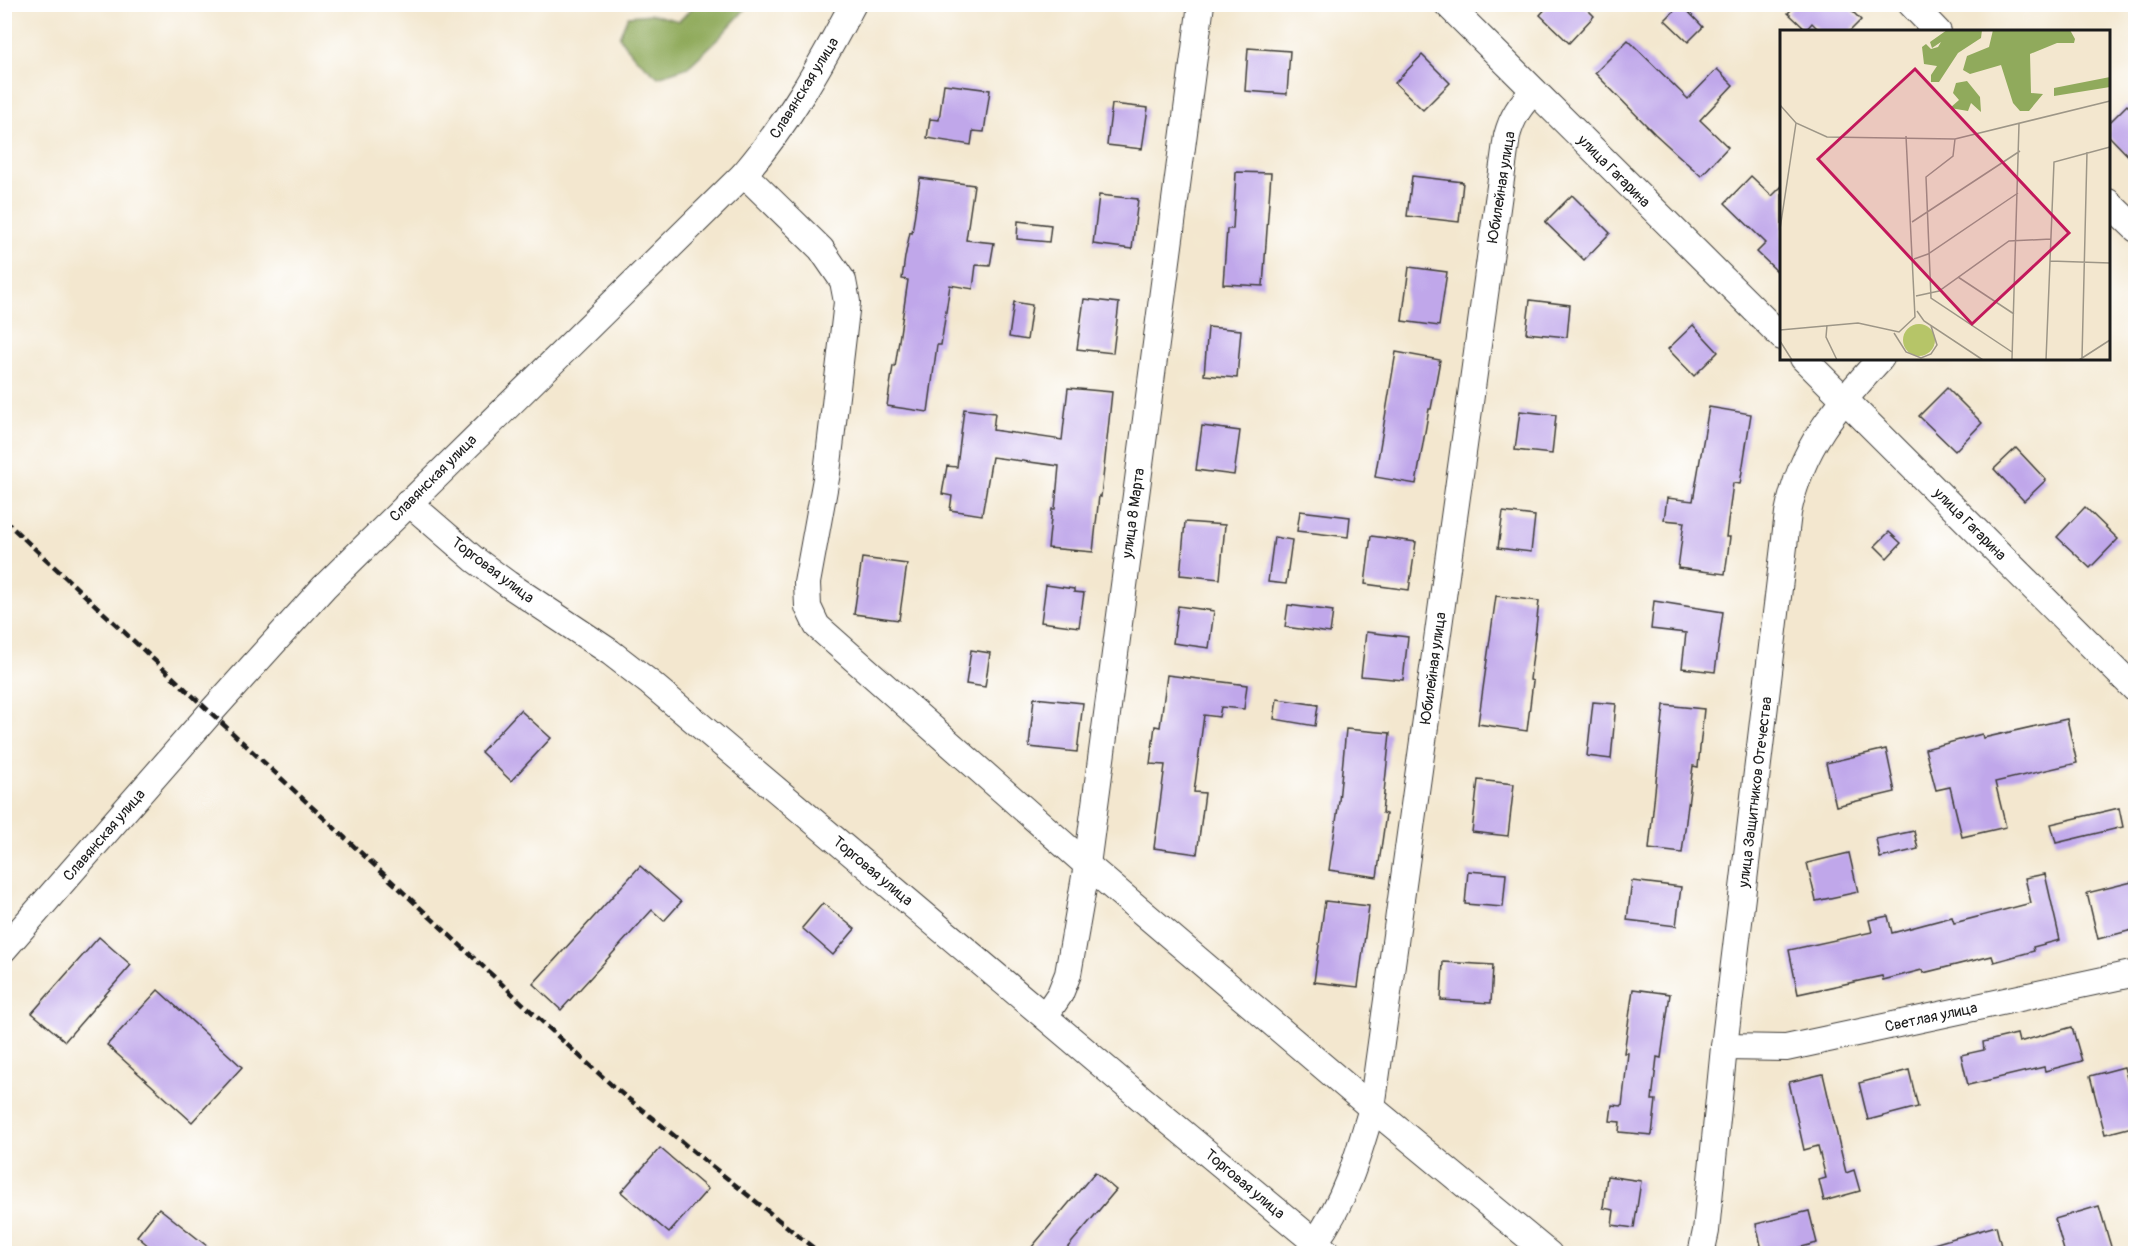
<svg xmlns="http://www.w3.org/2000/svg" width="2140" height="1258" font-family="Pangolin,sans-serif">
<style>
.forest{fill:#90aa5c;stroke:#56633c;stroke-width:1.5}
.building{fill:#c0a7ea}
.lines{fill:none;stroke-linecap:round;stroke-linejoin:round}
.minor-casing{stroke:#3c3a37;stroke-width:28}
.minor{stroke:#fff;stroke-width:26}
.rail{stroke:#1c1c1c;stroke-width:4.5;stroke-dasharray:9 4.5;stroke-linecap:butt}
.labels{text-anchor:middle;stroke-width:4.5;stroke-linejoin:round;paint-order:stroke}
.street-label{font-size:15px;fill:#1c1c1c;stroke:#fff}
.inset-road{fill:none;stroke:#9d9687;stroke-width:1.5}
.view{fill:#c2185b;fill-opacity:0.15;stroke:#c2185b;stroke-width:3}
.inset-edge{fill:none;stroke:#1c1c1c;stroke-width:3}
</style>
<rect width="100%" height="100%" fill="#fff"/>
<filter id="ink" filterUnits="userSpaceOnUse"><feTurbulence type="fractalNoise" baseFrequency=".0167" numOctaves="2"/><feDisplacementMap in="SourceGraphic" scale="12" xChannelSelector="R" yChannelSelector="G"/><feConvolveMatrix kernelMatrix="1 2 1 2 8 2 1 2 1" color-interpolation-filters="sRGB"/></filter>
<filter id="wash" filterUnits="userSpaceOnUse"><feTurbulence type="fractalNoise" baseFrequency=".008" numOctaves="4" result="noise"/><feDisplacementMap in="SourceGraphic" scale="24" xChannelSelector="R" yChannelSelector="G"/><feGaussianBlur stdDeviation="1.35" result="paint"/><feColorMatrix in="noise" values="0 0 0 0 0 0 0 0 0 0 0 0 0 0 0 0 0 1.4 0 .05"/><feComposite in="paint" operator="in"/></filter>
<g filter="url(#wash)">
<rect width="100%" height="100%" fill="#f3e7cf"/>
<path class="forest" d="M 695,5 L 749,5 L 719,38 L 688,67 L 658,77 L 635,57 L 619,37 L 628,16 L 652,14 L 679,21 Z"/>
<g id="blocks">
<g class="building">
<path d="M 1550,4 L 1582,4 L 1594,16 L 1569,43 L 1540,15 Z"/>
<path d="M 1681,4 L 1703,27 L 1688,42 L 1665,20 Z"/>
<path d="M 1793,4 L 1845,4 L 1861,20 L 1849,32 L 1821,32 L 1812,23 L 1806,30 L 1788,13 L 1795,6 Z"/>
<path d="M 1628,40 L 1688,99 L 1717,69 L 1733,85 L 1700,120 L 1728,147 L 1701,176 L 1655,134 L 1595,73 Z"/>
<path d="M 1248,48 L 1290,51 L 1287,94 L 1245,91 Z"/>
<path d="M 1422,55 L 1450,83 L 1423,110 L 1395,83 Z"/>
<path d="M 944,84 L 990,90 L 984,132 L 973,131 L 971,145 L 927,138 L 930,119 L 939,120 Z"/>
<path d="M 1112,104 L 1148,108 L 1142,149 L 1107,145 Z"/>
<path d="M 2127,105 L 2136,114 L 2136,164 L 2109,136 L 2109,123 Z"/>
<path d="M 1236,172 L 1271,173 L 1263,286 L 1223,284 L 1227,229 L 1233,229 Z"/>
<path d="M 1412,176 L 1463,182 L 1459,222 L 1407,216 Z"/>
<path d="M 1751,176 L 1772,196 L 1782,186 L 1782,276 L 1757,252 L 1766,243 L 1725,203 Z"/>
<path d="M 920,178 L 974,185 L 966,240 L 994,243 L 990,266 L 976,265 L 973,289 L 950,285 L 941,345 L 937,345 L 928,412 L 887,406 L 893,366 L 895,367 L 908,280 L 902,279 L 905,257 L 910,232 L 912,233 Z"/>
<path d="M 1099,195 L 1138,199 L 1132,249 L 1093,244 Z"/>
<path d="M 1572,195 L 1610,233 L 1584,260 L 1545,222 Z"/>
<path d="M 1018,221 L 1051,225 L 1049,242 L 1017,239 Z"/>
<path d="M 1409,267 L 1447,272 L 1439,326 L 1402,321 Z"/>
<path d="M 1084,299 L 1119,303 L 1113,353 L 1077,349 Z"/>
<path d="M 1530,300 L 1570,305 L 1567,337 L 1526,333 Z"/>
<path d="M 1014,302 L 1032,305 L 1027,340 L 1009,337 Z"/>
<path d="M 1693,325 L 1718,352 L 1694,376 L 1668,349 Z"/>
<path d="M 1208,327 L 1241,330 L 1237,378 L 1204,375 Z"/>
<path d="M 1396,352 L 1440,360 L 1431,409 L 1429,409 L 1416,484 L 1375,477 Z"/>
<path d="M 1068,388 L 1112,392 L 1101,497 L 1099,496 L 1093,552 L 1048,548 L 1052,509 L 1055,509 L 1059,466 L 992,457 L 982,515 L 950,510 L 952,496 L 942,494 L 947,466 L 957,467 L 964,409 L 995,413 L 993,430 L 1062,440 Z"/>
<path d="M 1947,388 L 1982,423 L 1955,451 L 1919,416 Z"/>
<path d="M 1709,407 L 1751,414 L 1740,484 L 1733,483 L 1726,537 L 1730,537 L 1725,574 L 1678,568 L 1684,522 L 1664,520 L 1667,498 L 1693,501 Z"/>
<path d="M 1520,411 L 1556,415 L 1552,454 L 1515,450 Z"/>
<path d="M 1202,426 L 1240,431 L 1234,475 L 1196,470 Z"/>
<path d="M 2016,448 L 2046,480 L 2024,501 L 1994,469 Z"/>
<path d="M 2085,507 L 2118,539 L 2090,568 L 2057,537 Z"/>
<path d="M 1300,511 L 1350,517 L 1348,537 L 1297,531 Z"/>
<path d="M 1503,512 L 1535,516 L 1531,552 L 1498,548 Z"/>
<path d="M 1185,522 L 1225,525 L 1220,579 L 1180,575 Z"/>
<path d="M 1889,532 L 1901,543 L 1887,558 L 1875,546 Z"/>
<path d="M 1371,536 L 1416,542 L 1409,590 L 1365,584 Z"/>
<path d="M 1274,537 L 1292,540 L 1286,584 L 1268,582 Z"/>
<path d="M 862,558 L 907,564 L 899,620 L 854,614 Z"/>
<path d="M 1046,585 L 1074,589 L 1074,592 L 1084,593 L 1079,627 L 1041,622 Z"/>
<path d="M 1496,596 L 1539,601 L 1530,680 L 1533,681 L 1527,731 L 1478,724 Z"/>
<path d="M 1654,601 L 1723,612 L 1715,672 L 1682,668 L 1686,633 L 1651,629 Z"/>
<path d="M 1288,605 L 1333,611 L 1330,633 L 1285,627 Z"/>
<path d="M 1178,606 L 1214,611 L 1209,648 L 1173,643 Z"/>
<path d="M 1366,632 L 1408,637 L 1403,680 L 1361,676 Z"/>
<path d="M 971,650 L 990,653 L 985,687 L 966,684 Z"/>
<path d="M 1167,675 L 1247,685 L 1244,709 L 1221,707 L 1219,717 L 1204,715 L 1194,792 L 1205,793 L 1197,854 L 1154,848 L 1165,765 L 1150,764 L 1155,726 L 1160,727 Z"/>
<path d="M 1034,698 L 1083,703 L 1077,752 L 1029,747 Z"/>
<path d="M 1277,699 L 1318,705 L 1315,726 L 1274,719 Z"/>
<path d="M 1593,702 L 1616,704 L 1611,759 L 1587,756 Z"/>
<path d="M 1664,705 L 1704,709 L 1698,767 L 1693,766 L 1682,853 L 1649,849 Z"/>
<path d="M 520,710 L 551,738 L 511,781 L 481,752 Z"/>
<path d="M 2067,719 L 2077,763 L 1995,782 L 2006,827 L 1962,837 L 1950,787 L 1936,790 L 1925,749 L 1982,734 L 1983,738 Z"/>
<path d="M 1346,729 L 1390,733 L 1382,813 L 1386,814 L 1377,877 L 1329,870 L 1339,801 Z"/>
<path d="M 1886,749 L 1895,792 L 1836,806 L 1826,763 Z"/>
<path d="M 1478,780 L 1514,784 L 1508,836 L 1472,832 Z"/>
<path d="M 2119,808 L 2123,827 L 2056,843 L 2051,824 Z"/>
<path d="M 1914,831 L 1918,849 L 1880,858 L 1876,839 Z"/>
<path d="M 1849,853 L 1858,892 L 1816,901 L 1807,863 Z"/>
<path d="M 640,866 L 681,902 L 664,921 L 652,910 L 561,1010 L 533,984 Z"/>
<path d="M 1468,871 L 1506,874 L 1503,907 L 1465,904 Z"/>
<path d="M 2045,874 L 2060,940 L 2033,947 L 2034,951 L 1994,962 L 1992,956 L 1923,973 L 1922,970 L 1883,980 L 1882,976 L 1798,994 L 1789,950 L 1872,932 L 1869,920 L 1888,916 L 1892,933 L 1952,917 L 1954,923 L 2031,903 L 2025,878 Z"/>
<path d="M 1632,881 L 1681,887 L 1676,926 L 1627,920 Z"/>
<path d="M 2136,881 L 2136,929 L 2098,939 L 2087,893 Z"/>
<path d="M 1325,901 L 1369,906 L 1358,987 L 1314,982 Z"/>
<path d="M 823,903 L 855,929 L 833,955 L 802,928 Z"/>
<path d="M 99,937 L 131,965 L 65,1041 L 32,1013 Z"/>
<path d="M 1443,962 L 1493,965 L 1491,1003 L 1441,1000 Z"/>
<path d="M 1633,989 L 1670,994 L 1661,1058 L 1657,1057 L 1652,1100 L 1656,1100 L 1652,1135 L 1619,1132 L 1620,1122 L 1610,1121 L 1612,1105 L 1622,1106 L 1628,1053 L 1624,1053 Z"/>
<path d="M 158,990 L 242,1067 L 192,1122 L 107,1045 Z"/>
<path d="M 2072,1027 L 2082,1061 L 2045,1071 L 2044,1067 L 1968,1085 L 1961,1055 L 1984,1050 L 1983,1042 L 2017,1034 L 2019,1042 Z"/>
<path d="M 2124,1067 L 2136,1112 L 2136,1126 L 2105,1134 L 2090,1076 Z"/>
<path d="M 1909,1070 L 1918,1107 L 1868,1120 L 1859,1083 Z"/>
<path d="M 1823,1074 L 1846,1173 L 1854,1170 L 1860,1191 L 1824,1201 L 1819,1180 L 1826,1178 L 1818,1146 L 1804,1150 L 1789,1082 Z"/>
<path d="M 660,1148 L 708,1189 L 669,1233 L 621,1192 Z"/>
<path d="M 1095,1172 L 1116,1190 L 1062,1254 L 1026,1254 Z"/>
<path d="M 1607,1176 L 1641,1181 L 1634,1228 L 1612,1225 L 1614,1210 L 1603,1208 Z"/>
<path d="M 2099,1206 L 2112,1250 L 2099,1254 L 2065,1254 L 2055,1219 Z"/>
<path d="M 159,1208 L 217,1254 L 158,1254 L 137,1236 Z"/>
<path d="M 1809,1211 L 1817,1243 L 1775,1254 L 1763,1254 L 1756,1224 Z"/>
<path d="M 1996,1226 L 2003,1254 L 1917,1254 L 1916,1249 Z"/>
</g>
</g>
</g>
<g filter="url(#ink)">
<use href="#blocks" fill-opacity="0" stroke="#3c3a37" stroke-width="1.5"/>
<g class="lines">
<g class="minor-casing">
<g id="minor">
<path d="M 1447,4 L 1782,337"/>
<path d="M 1911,4 L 1938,32"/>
<path d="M 744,174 L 821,249 L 843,281 L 847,302 L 827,473 L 807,583 L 808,607 L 817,626 L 1087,865 L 1372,1108 L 1549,1254"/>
<path d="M 2108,202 L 2136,229"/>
<path d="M 1803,358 L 2136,690"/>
<path d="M 408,502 L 474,559 L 508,584 L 610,652 L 650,683 L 1141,1098 L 1329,1254"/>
<path d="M 4,949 L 211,712 L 324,587 L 744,174 C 790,120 820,66 853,4"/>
<path d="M 1045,1016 L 1060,994 L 1068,974 L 1087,865 L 1201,4"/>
<path d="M 1724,1047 L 1786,1048 L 2136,973"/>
<path d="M 1315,1242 C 1345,1202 1358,1156 1372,1108 L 1507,136 C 1512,117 1520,105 1534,91"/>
<path d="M 1701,1254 L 1706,1231 L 1724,1047 L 1788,513 C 1801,447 1836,407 1881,358"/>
</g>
</g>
<use href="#minor" class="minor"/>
<path class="rail" d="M 4,520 L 564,1042 L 615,1088 L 821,1254"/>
</g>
</g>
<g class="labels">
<g class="street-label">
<text transform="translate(804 88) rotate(-58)" y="5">Славянская улица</text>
<text transform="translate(1614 171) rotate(45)" y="5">улица Гагарина</text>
<text transform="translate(1501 187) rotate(-81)" y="5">Юбилейная улица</text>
<text transform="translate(433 478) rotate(-45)" y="5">Славянская улица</text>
<text transform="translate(1133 513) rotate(-82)" y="5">улица 8 Марта</text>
<text transform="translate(1970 524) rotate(45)" y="5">улица Гагарина</text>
<text transform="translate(493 570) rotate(37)" y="5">Торговая улица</text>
<text transform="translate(1433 668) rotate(-82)" y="5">Юбилейная улица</text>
<text transform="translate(1755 792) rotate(-83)" y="5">улица Защитников Отечества</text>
<text transform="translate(104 835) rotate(-49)" y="5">Славянская улица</text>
<text transform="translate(873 871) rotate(40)" y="5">Торговая улица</text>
<text transform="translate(1931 1017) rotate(-12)" y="5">Светлая улица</text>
<text transform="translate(1245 1184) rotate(40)" y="5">Торговая улица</text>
</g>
</g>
<g transform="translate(1780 30)">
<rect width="330" height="330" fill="#f3e7cf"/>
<path d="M123 310a16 16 0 1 1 32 0a16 16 0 1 1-32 0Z" fill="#b6c568"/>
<path d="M 167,0 L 202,0 L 201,8 L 178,23 L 159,52 L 151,52 L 151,45 L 157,36 L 144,34 L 142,17 L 146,14 L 151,19 L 158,17 L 161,12 L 152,18 L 150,12 ZM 213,0 L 290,0 L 295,9 L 294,13 L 277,13 L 250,24 L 251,63 L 263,64 L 249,81 L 240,81 L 233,73 L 221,35 L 190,44 L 183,40 L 187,26 L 209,17 ZM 330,47 L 330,57 L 274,66 L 274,58 ZM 187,51 L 200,67 L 201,82 L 191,73 L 188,81 L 170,78 L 179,70 L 173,63 L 176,53 Z" fill="#90aa5c"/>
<path class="inset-road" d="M 0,75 L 16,93 L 47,107 L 175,109 L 330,71M 175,109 L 173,126 L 146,147 L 151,268 L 232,322M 132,192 L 240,121M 0,199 L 16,93M 134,229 L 148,224 L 238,163M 270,231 L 330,233M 178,247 L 234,284M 136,266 L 159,261 L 229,211 L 271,209M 137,281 L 144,291 L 203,330M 47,295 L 46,307 L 57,330M 0,300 L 78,293 L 119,302 L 135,287 L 126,106M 114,303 L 126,322 L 141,328 L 151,324 L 157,315 L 151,296M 0,311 L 12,330M 302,328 L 307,122M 232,329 L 239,94M 266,330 L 274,132 L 330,117M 299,330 L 330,310"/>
<path class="view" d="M 135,39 L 289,203 L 192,294 L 38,129 Z"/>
<rect width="330" height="330" class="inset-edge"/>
</g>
<rect width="2140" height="1258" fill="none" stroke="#fff" stroke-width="24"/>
</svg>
